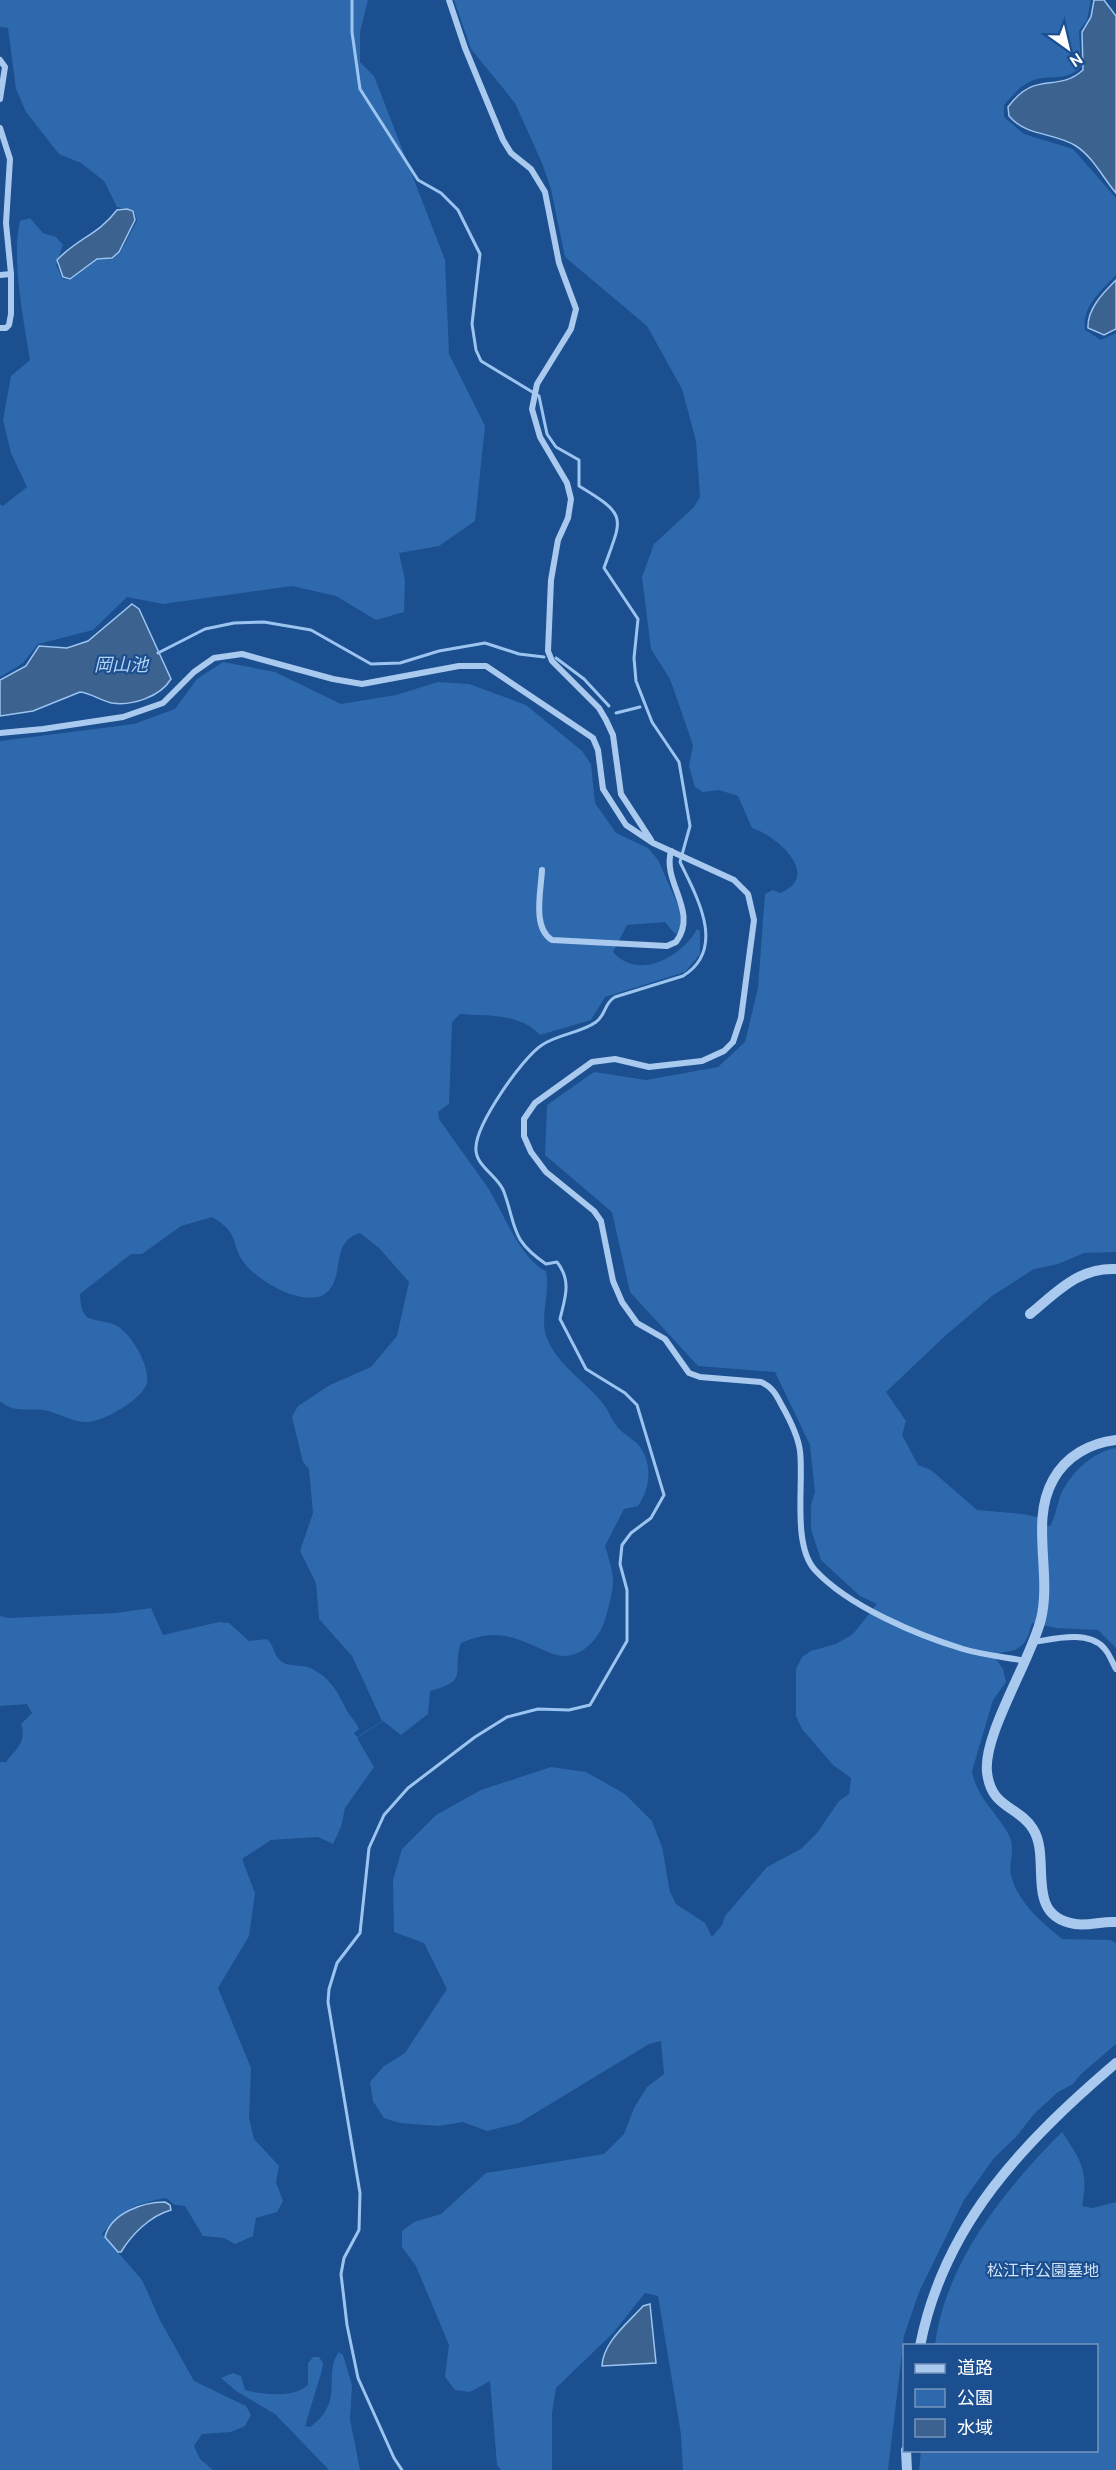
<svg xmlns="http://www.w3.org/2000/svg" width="1116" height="2470" font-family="Cabin,'Noto Sans JP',sans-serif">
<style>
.green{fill:#2e69ad}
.water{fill:#3c6290;stroke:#9cc4f0;stroke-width:1.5}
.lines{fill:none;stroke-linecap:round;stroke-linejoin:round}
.stream{stroke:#9cc4f0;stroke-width:3}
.minor{stroke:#a9c9ee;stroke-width:6}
.tertiary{stroke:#a9c9ee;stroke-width:10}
.labels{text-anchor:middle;stroke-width:4.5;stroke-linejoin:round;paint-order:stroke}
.park-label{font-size:16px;fill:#cfe3fa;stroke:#1b4f8f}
.water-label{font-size:18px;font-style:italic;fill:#b5d3f5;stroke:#1b4f8f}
</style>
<rect width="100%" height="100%" fill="#1b4f8f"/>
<g class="green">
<path d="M 0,0 L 368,0 L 360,32 L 360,62 L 374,76 L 445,260 L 449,354 L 485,426 L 475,521 L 439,546 L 399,553 L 405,580 L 404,612 L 376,620 L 336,596 L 292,586 L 163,604 L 127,597 L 93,630 L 38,644 L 23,663 L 0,677 L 0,504 L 3,506 L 27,487 L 11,453 L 3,420 L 11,376 L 30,360 C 24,321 11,259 20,221 L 30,218 L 43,233 L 56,237 L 63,245 L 56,265 L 63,279 L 70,280 L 97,260 L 112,259 L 120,253 L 137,221 L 134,210 L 117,207 L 104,181 L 81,163 L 59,154 L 26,112 L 16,89 L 8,28 L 0,27 Z"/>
<path d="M 454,0 L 1091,0 L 1087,20 L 1079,31 L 1081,67 C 1066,81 1055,75 1037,79 C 1022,83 1013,95 1004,105 L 1004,117 L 1024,134 L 1073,149 L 1116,198 L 1116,275 C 1101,291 1082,306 1085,330 L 1101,340 L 1116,333 L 1116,1252 L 1084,1253 L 1058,1264 L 1034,1269 L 992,1296 L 945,1336 L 886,1392 L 906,1421 L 902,1435 L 918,1465 L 931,1470 L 977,1510 L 1023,1514 L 1037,1517 L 1041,1525 L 1050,1526 C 1055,1518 1056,1509 1059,1500 C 1066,1477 1092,1451 1116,1448 L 1116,1648 L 1098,1630 L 1056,1628 L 1032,1623 C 1026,1645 1022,1651 998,1653 L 996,1659 L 1003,1669 L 1006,1682 L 993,1700 L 972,1771 C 976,1796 994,1810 1006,1830 C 1019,1849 1006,1862 1012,1879 C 1020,1904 1042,1923 1062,1939 L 1110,1940 L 1116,1943 L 1116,2044 L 1081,2074 L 1073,2084 L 1058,2092 L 1035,2113 L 1015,2138 L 994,2158 L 964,2200 L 919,2292 L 904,2336 L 888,2470 L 683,2470 L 681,2434 L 658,2296 L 645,2293 L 613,2333 L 556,2388 L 552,2413 L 552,2470 L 501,2470 L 497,2465 L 490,2381 L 470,2392 L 455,2390 L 445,2377 L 449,2345 L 416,2266 L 402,2247 L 402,2231 L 414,2222 L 441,2214 L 486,2173 L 604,2154 L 624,2134 L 634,2108 L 647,2087 L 664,2074 L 661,2041 L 649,2044 L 519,2123 L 487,2131 L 463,2122 L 439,2126 L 400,2123 L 384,2118 L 373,2101 L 370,2082 L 384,2066 L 405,2053 L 447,1989 L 424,1943 L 394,1932 L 393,1880 L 402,1849 L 436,1815 L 481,1790 L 551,1767 L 586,1772 L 625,1794 L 652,1821 L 662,1847 L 670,1892 L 676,1904 L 705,1923 L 712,1937 L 722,1925 L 725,1916 L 767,1867 L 801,1849 L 817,1833 L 839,1801 L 849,1794 L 851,1778 L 833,1765 L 802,1729 L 796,1716 L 796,1669 L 802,1657 L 811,1651 L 836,1644 L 853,1634 L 877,1604 L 860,1596 L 821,1560 L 811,1529 L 811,1505 L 815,1492 L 810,1445 L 775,1372 L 698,1366 L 630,1292 L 612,1212 L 545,1155 L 547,1105 L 594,1072 L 646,1080 L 718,1067 L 745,1042 L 758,988 L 765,894 L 773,890 L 780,893 C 823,876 776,835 752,828 L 738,796 L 719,790 L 703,792 L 695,787 L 689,766 L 693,745 L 670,679 L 651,649 L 642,577 L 654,544 L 694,507 L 700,497 L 696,441 L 682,389 L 647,326 L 565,257 L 551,189 L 542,163 L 515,103 L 471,49 Z"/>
<path d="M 223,662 L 275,672 L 341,704 L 396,695 L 438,682 L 469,684 L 526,705 L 582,751 L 591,764 L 595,803 L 616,833 L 648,848 L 658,860 L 681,912 L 680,930 L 675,934 L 665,922 L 627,925 L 613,952 C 638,981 682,957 697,929 L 700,931 L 700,954 L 685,972 L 605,997 L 591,1020 L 540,1035 C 520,1013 487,1016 460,1014 L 452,1022 L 449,1104 L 438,1112 L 439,1119 C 455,1142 472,1165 488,1188 C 503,1212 521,1260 546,1271 C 551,1296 537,1320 549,1343 C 561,1368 588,1383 604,1405 C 609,1411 611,1419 616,1425 C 622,1434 633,1438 640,1447 C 653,1465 650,1489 638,1506 L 624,1509 L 605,1546 C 616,1581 615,1582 606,1617 C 600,1639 579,1663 553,1654 C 537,1648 522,1639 505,1636 C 490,1633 475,1637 461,1643 C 451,1673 471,1680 430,1691 L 428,1714 L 401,1735 L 383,1721 L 357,1738 L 374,1767 L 345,1808 L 341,1827 L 333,1844 L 318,1837 L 271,1840 L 242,1859 L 255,1893 L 249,1936 L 218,1988 L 251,2068 L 249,2118 L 254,2139 L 279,2166 L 276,2182 L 283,2201 L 277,2212 L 256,2218 L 253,2236 L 235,2244 L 224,2238 L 203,2236 L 185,2206 L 175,2205 L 166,2198 C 134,2204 123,2209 102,2234 L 142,2280 L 160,2320 L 194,2381 L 246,2406 L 251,2415 L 245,2426 L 231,2432 L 202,2434 L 194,2446 L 200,2459 L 213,2470 L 0,2470 L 0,1762 L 6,1762 C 17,1748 27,1741 21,1724 L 32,1713 L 27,1704 L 0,1706 L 0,1616 L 8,1618 L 116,1613 L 151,1608 L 163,1635 L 219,1622 L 229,1623 L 249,1641 L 267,1639 C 275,1646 273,1656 282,1662 C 289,1667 301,1664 310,1668 C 330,1677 338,1692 346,1709 C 350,1717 356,1721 359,1729 L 354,1733 L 357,1737 L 382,1721 L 352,1656 L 319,1619 L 316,1583 L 300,1551 L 313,1513 L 309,1469 L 303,1462 L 292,1417 L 298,1406 L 330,1385 L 371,1367 L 397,1336 L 409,1282 L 379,1248 L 360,1233 C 329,1242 346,1277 326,1293 C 306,1309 259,1282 245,1264 C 229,1243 242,1235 212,1217 L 181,1226 L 142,1254 L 131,1254 L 80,1294 C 81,1327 94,1316 115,1325 C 131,1332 150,1366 147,1383 C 143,1399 103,1422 87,1422 C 73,1423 58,1412 43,1410 C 27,1408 13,1413 0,1401 L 0,741 L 134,724 L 175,709 L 197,679 Z"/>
<path d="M 1062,2132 C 1081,2160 1089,2172 1082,2206 L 1093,2208 L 1116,2202 L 1116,2470 L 919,2470 L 921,2451 L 1096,2450 L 1096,2346 L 935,2345 C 945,2263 1005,2189 1062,2132 Z"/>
<path d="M 339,2352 L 343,2355 L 352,2385 L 350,2419 L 360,2470 L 329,2470 L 275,2414 L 236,2391 L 221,2378 L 233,2373 L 241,2376 L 245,2390 C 263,2395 294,2398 308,2385 L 308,2363 L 313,2357 L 319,2357 L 323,2363 L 322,2370 L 305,2426 L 310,2427 C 346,2402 322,2374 339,2352 Z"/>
</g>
<g class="water">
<path d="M 1094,0 L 1104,0 L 1116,16 L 1116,193 C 1103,178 1093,157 1076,146 C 1054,132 1027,137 1009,116 L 1008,107 C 1036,69 1056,94 1083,70 L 1082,32 L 1091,17 Z"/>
<path d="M 127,209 L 133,211 L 135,220 L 119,252 L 112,258 L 97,259 L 70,279 L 63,277 L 57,260 C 78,238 98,235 117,210 Z"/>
<path d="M 1116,280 L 1116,329 L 1104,335 L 1088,328 C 1087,309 1103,293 1116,280 Z"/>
<path d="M 132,604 L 139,609 L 171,679 C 160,697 132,706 112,703 C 101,701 91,693 80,692 L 33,711 L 0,716 L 0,680 L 26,666 L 39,646 L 67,648 L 88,641 Z"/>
<path d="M 165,2202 L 170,2205 L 171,2210 C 150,2216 132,2234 121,2252 L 118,2252 L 105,2237 C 111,2213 143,2202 165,2202 Z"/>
<path d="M 650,2304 L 656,2363 L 602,2366 C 603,2342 628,2323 643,2306 Z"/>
</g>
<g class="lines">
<g class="stream">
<path d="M 352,0 L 352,32 L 360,89 L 418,180 L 441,193 L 458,210 L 480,254 L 472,324 L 476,350 L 481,361 L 539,396 L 547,434 L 556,447 L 579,460 L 579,486 C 629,516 622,517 604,568 L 638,619 L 634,658 L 636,681 L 652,722 L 679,762 L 690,826 L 680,862 C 697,897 727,949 683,976 L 615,997 C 604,1003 606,1015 596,1022 C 581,1033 558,1034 542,1045 C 522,1058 477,1123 476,1147 C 474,1166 499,1176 504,1192 C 517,1228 510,1239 546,1264 L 557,1262 C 572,1281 565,1298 560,1319 L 586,1369 L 625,1393 L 637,1405 L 664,1495 L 651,1518 L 631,1533 L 622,1545 L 620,1564 L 627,1590 L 627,1641 L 590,1705 L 569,1710 L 538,1709 L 507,1717 L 475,1737 L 408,1788 L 384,1815 L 369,1848 L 360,1933 L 337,1963 L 329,1989 L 328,2002 L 360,2193 L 359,2230 L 344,2258 L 341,2274 L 347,2325 L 358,2378 L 394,2458 L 402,2470"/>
<path d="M 158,653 L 205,629 L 234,623 L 264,622 L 311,630 L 371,664 L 400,663 L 439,651 L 485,643 L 519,654 L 544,657"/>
<path d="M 556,658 L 584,679 L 609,706"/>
<path d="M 616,713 L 640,707"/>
</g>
<g class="minor">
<path d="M 449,0 L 465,48 L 503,140 L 511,153 L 531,169 L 545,192 L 559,263 L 576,309 L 571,329 L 537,384 L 532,409 L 540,437 L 567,483 L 571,499 L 568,518 L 558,540 L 551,580 L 548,651 L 552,661 L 599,708 L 606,720 L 613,735 L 621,794 L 651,840"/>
<path d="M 0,60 L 5,67 L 0,99"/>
<path d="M 0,128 L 10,159 L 6,223 L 11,274 L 11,314 L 9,325 L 6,328 L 0,328"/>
<path d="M 0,275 L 11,274"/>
<path d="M 0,733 L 43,729 L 123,717 L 163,703 L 194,672 L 214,658 L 242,654 L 333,679 L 362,684 L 459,666 L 486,666 L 593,738 L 598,750 L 603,789 L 626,825 L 653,843 L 734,880 L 748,894 L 754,920 L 741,1018 L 733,1042 L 724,1051 L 702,1061 L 649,1067 L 615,1059 L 592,1062 L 535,1103 L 524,1119 L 524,1136 L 531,1152 L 546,1172 L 594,1211 L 601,1221 L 613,1281 L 622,1302 L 637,1323 L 665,1339 L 689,1373 L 700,1377 L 761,1382 C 772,1387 776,1394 781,1404 C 789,1418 798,1435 800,1451 C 804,1483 792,1545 815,1570 C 848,1606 917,1635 963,1649 C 983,1655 1005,1657 1026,1661"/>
<path d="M 542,870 C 541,891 532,928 552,940 L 667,946 L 676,942 C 699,911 662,883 671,851"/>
<path d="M 1034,1642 C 1054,1639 1088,1630 1104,1648 C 1109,1653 1112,1662 1116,1669"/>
</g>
<g class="tertiary">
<path d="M 1030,1314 C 1057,1292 1079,1267 1116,1269"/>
<path d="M 1116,1440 C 1090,1443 1066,1456 1053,1480 C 1030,1521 1052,1574 1041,1619 C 1031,1660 983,1734 987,1772 C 991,1809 1018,1805 1033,1829 C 1052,1859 1023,1916 1075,1924 C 1089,1926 1102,1921 1116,1922"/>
<path d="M 920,2346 C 944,2223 1025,2141 1116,2063"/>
<path d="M 906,2450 L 907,2470"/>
</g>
</g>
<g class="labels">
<g class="park-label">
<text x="1043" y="2276">松江市公園墓地</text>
</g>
<g class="water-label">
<text x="121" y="671">岡山池</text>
</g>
</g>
<rect x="903" y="2344" width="195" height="108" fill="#1b4f8f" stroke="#7695bc" stroke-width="1.5"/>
<rect x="915" y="2364" width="30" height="9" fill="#a9c9ee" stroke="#7695bc" stroke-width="1.5"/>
<text x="957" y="2374" font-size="18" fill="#ffffff">道路</text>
<rect x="915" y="2389" width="30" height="18" fill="#2e69ad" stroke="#7695bc" stroke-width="1.5"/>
<text x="957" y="2404" font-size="18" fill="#ffffff">公園</text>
<rect x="915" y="2419" width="30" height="18" fill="#3c6290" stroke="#7695bc" stroke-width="1.5"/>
<text x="957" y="2434" font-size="18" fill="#ffffff">水域</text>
<g transform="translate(1068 48) rotate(146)" stroke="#1b4f8f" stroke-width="4.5" paint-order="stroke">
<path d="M0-4.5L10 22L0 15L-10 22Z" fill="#ffffff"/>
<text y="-9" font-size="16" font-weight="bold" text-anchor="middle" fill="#ffffff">N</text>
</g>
</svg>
